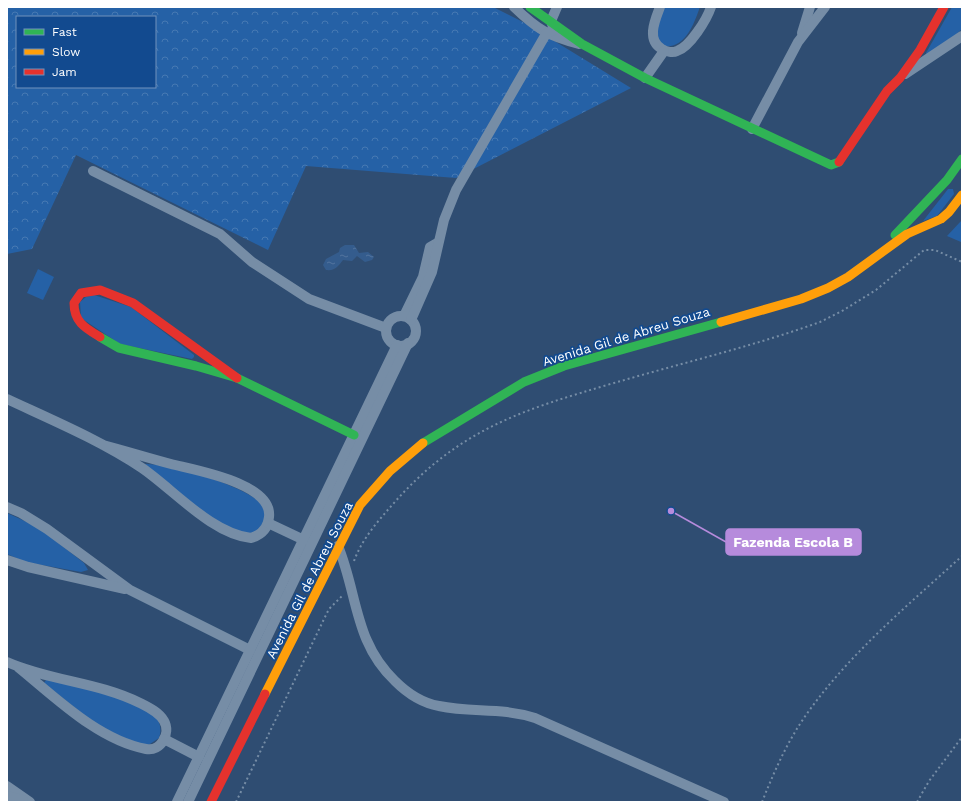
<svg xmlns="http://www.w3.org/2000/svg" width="969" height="809" font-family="'Work Sans',sans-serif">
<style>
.grass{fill:#2561a6}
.forest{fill:url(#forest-crowns);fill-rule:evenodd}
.water{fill:url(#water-ripples)}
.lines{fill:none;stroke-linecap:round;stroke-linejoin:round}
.path{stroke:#768da6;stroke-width:2;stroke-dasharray:2 3;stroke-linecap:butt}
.street{stroke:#768da6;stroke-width:10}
.fast{stroke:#30b455;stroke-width:9}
.slow{stroke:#ff9f0a;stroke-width:9}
.jam{stroke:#e5322d;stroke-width:9}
.labels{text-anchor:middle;stroke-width:3.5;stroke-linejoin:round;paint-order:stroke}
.street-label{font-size:13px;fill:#fff;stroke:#124a8f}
.leader{fill:none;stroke:#b68bdc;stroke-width:1.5}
.callout-dot{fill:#b68bdc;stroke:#124a8f;stroke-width:1.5}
.callout{fill:#b68bdc;stroke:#b68bdc;stroke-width:1.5}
.callout-label{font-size:14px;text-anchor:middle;font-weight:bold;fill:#fff}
</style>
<defs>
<pattern id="forest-crowns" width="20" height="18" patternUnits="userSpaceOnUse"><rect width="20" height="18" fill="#2561a6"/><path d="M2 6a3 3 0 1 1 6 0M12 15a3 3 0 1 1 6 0" fill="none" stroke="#4679b3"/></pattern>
<pattern id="water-ripples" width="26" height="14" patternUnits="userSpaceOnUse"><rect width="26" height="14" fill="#345c8d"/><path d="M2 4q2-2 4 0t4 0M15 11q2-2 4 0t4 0" fill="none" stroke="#52749e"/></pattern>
</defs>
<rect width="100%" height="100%" fill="#2f4d72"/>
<g class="grass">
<path d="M 663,7 L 700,7 C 693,26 685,50 661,46 C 652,34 658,19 663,7 Z"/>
<path d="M 952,7 L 962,7 L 962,29 L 948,42 L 927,56 L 926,53 Z"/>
<path d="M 948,189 L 953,189 L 954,194 L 937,216 L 923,221 Z"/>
<path d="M 962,220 L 962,240 L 961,242 L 947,236 Z"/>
<path d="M 38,269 L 54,277 L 43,300 L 27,293 Z"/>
<path d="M 94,295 L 131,307 L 194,355 L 194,357 L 192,359 L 120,344 L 81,318 L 80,302 L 86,297 Z"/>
<path d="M 146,464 C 170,464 252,487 264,507 C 266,510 266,514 266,517 C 263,522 260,531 253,533 C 229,539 164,481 145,465 Z"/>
<path d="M 7,513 L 38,527 L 84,563 L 88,570 L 81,572 L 25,562 L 7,554 Z"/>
<path d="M 46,680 C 68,679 146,702 158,720 C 161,726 161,732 159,738 L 147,746 L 104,731 L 44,683 Z"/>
</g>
<path class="forest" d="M 7,7 L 493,7 L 525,23 L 631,88 L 456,178 L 306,166 L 268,250 L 76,155 L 32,249 L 7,254 ZM 17,17 L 155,17 L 155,87 L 17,87 Z"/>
<path class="water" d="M 345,245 L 354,245 L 359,253 L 368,252 L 374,257 L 372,260 L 365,262 L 357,256 L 352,261 L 343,260 C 338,266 336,271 326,270 L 323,265 L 326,259 L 339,252 L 340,248 Z"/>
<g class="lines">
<g class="path">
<path d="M 354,561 C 362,539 378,521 393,504 C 459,429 522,410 614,383 C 682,363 754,346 820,322 L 842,311 L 876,290 L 924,250 L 935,250 L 962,262"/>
<path d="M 236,802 L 325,617 L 329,609 L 343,595"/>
<path d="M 762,802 C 774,772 787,742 806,715 C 849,654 907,606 962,556"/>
<path d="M 917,802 L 929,781 L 962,737"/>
</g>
<g class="street">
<path d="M 514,7 C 537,29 548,36 579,44"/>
<path d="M 660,7 C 655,20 646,40 662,49 C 666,52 673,53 677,51 C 690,47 707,19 711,7"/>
<path d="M 802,33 L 810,7"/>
<path d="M 905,74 L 962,36"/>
<path d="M 645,78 L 664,51"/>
<path d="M 752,129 L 798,42 L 825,7"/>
<path d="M 93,171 L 220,234 L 252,262 L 309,299 L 386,328"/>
<path d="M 404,316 L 423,277 L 430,247 L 437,243"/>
<circle cx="401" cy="331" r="15"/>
<path d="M 411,320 L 432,272 L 444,220 L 456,190 L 546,34 L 554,30 L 551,21 L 557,7"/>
<path d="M 7,399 C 52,420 100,440 142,468 C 174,490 212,534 251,538 C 261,535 268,528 269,517 C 273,483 194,470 171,464 C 148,458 126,451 103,445"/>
<path d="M 7,507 L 21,513 L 47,529 L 130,590 L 250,650"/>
<path d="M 268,523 L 304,540"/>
<path d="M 338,546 C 358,595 354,642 395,681 C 407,693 422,703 439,706 C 472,713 501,707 535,718 L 724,802"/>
<path d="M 7,560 L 28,567 L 125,589"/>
<path d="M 7,662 C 50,681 98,682 140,703 C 148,707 159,712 164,721 C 171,733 161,752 146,749 C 98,740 55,697 18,667"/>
<path d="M 164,739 L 199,757"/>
<path d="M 7,786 L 30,802"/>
<path d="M 7,796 L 23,800"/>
<path d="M 177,802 L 397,345"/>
<path d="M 188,802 L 408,343"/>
</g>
<g class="fast">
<path d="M 530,7 L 582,44 L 645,78 L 831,165 L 839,162"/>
<path d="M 895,235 L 947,180 L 962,159"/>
<path d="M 100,337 L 119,348 L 196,366 L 237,378 L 354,435"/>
<path d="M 423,443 L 524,382 L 564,366 L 721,322"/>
</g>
<g class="slow">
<path d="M 721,322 L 801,299 L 828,288 L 848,277 L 907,234 L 941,219 L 949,212 L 962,195"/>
<path d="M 265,694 L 360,505 L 390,471 L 423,443"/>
</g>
<g class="jam">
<path d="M 839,162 L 887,91 L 900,78 L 920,50 L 944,7"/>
<path d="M 100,337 C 85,328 74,322 74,303 L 81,293 L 100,290 L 133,303 L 237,378"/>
<path d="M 211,802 L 265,694"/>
</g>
</g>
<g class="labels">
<g class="street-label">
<text transform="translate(626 336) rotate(-17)" y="5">Avenida Gil de Abreu Souza</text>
<text transform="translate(309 580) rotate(-63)" y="5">Avenida Gil de Abreu Souza</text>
</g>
</g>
<path class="leader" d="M671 511L726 542"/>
<circle class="callout-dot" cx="671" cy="511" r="4"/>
<rect class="callout" x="726" y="529" width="135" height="26" rx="4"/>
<g class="callout-label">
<text x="793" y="547">Fazenda Escola B</text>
</g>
<rect width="969" height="809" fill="none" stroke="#ffffff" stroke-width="16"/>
<rect x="16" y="16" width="140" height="72" fill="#124a8f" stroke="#7192bc"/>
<rect x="24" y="29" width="20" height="6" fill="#30b455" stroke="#7192bc"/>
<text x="52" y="36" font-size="12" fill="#ffffff">Fast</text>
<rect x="24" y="49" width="20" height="6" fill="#ff9f0a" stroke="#7192bc"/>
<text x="52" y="56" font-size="12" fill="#ffffff">Slow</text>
<rect x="24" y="69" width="20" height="6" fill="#e5322d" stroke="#7192bc"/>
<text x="52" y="76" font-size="12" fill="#ffffff">Jam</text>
</svg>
